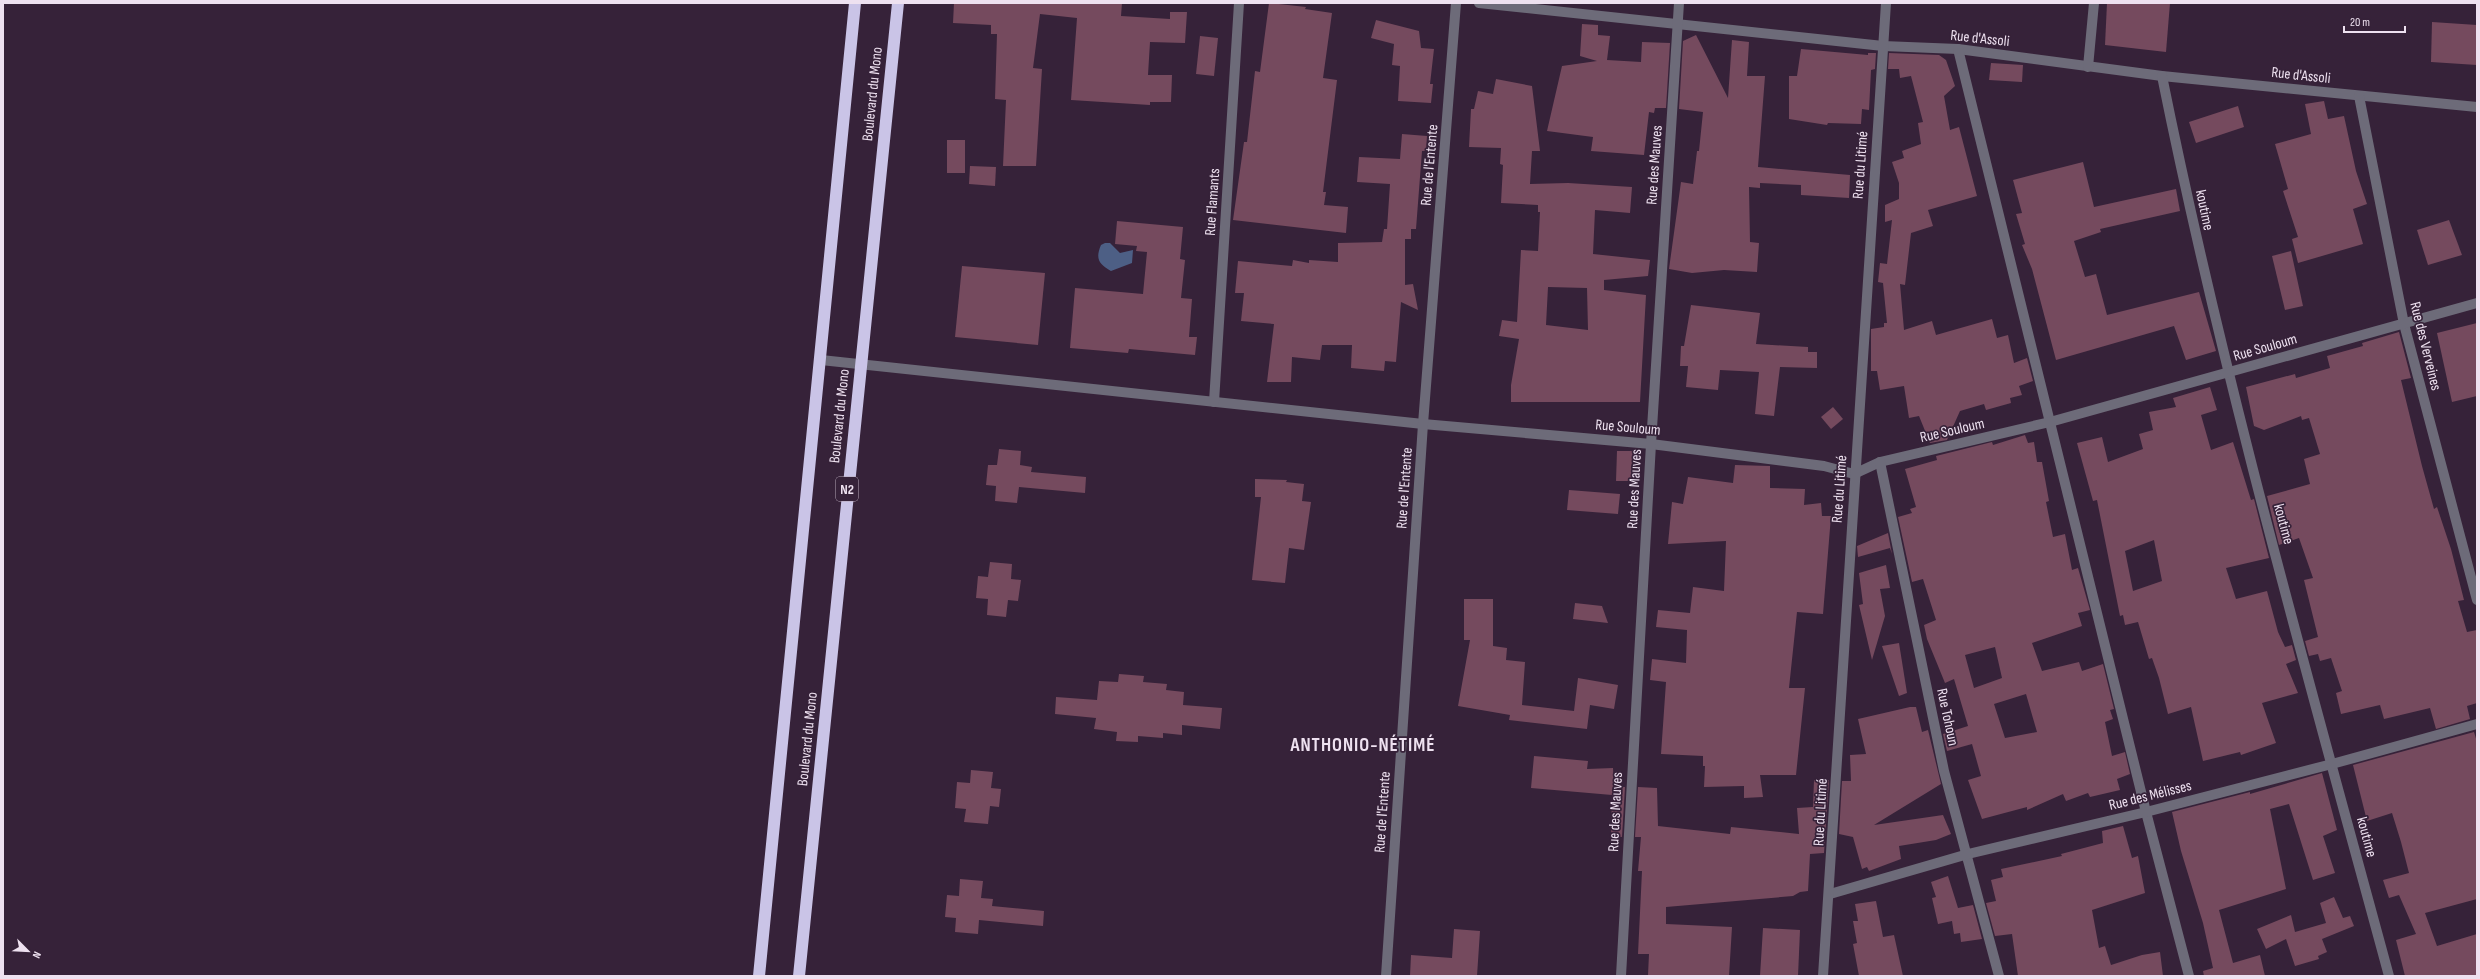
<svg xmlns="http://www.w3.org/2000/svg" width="2480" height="979" font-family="'Sofia Sans Condensed',sans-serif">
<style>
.water{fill:#4d5f85}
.building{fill:#754a5e;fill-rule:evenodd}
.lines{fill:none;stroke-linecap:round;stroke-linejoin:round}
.minor{stroke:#6d6b79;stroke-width:10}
.highway{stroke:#cac4e7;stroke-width:12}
.labels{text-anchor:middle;stroke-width:3.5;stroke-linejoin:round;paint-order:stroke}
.shield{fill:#362239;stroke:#b7a8b9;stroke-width:1}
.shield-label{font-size:14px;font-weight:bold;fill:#eee1f0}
.street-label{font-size:15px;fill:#eee1f0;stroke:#362239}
.district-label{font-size:19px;font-weight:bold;letter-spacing:1px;fill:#eee1f0;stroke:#362239}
</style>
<rect width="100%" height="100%" fill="#362239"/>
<path class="water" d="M 1105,243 L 1110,243 L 1120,253 L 1133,250 L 1132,263 L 1111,271 C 1099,264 1095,259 1101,245 Z"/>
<g class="building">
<path d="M 954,3 L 1122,3 L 1121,16 L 1170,19 L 1170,12 L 1187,12 L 1185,43 L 1150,42 L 1148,75 L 1172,75 L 1171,102 L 1150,102 L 1150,105 L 1071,100 L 1077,18 L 1040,14 L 1033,68 L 1042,69 L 1036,166 L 1003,166 L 1006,100 L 995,99 L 997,34 L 991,34 L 991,25 L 953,23 Z"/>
<path d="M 1269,3 L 1306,7 L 1305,9 L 1332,13 L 1323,78 L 1337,80 L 1323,192 L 1326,192 L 1324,205 L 1348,207 L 1346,233 L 1233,220 L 1244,142 L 1247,142 L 1255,71 L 1260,72 Z"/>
<path d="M 2107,3 L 2170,3 L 2166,52 L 2105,45 Z"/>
<path d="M 1376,20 L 1419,31 L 1421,48 L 1434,49 L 1430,84 L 1433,84 L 1431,103 L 1398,101 L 1400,66 L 1392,65 L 1394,44 L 1371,38 Z"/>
<path d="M 2432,22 L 2477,25 L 2477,65 L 2431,62 Z"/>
<path d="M 1582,24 L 1598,25 L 1598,35 L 1610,36 L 1607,60 L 1641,62 L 1642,42 L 1670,43 L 1666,108 L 1655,108 L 1654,113 L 1649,112 L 1644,155 L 1591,151 L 1593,137 L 1547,131 L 1562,66 L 1597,61 L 1580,56 Z"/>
<path d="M 1696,35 L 1728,98 L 1732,40 L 1749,42 L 1747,76 L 1765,76 L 1758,167 L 1850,175 L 1849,198 L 1801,195 L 1801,185 L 1760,183 L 1760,188 L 1749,187 L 1750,242 L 1759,243 L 1757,272 L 1724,270 L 1692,273 L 1669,269 L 1681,182 L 1693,184 L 1697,151 L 1699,151 L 1703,112 L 1679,109 L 1683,41 Z"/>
<path d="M 1200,36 L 1218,38 L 1214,76 L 1196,74 Z"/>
<path d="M 1801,49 L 1868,55 L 1868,53 L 1876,53 L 1875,69 L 1871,70 L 1869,110 L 1862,109 L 1861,124 L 1828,123 L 1827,125 L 1789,119 L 1789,76 L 1797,76 Z"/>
<path d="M 1889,53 L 1939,55 L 1946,60 L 1955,86 L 1944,96 L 1950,130 L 1959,127 L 1977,196 L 1928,210 L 1933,226 L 1911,233 L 1905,285 L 1900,284 L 1904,330 L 1932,321 L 1936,335 L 1992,319 L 1997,338 L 2008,335 L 2014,363 L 2027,358 L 2033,381 L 2019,386 L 2022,395 L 2010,398 L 2011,403 L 1986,410 L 1984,404 L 1960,411 L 1947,440 L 1930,443 L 1919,416 L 1909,418 L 1904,386 L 1880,390 L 1877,371 L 1871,371 L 1871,329 L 1884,327 L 1884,323 L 1887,323 L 1883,283 L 1878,282 L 1880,263 L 1887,264 L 1892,220 L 1885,222 L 1885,205 L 1899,199 L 1899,183 L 1892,162 L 1904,158 L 1902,151 L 1921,144 L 1918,123 L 1923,122 L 1911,76 L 1900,78 L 1899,69 L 1888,69 Z"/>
<path d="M 1991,63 L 2023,65 L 2022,82 L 1989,80 Z"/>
<path d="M 1496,79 L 1532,86 L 1540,151 L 1532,151 L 1530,184 L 1568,183 L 1632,187 L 1630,213 L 1595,210 L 1593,254 L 1650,260 L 1648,276 L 1604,280 L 1604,290 L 1646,295 L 1640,402 L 1511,402 L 1511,385 L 1519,339 L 1499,336 L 1502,320 L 1517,322 L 1521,250 L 1538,251 L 1540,212 L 1538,212 L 1538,205 L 1501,203 L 1503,165 L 1500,164 L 1501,148 L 1469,147 L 1471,109 L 1474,109 L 1478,91 L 1493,94 ZM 1548,287 L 1587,288 L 1588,330 L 1546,325 Z"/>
<path d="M 2324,101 L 2328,119 L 2344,116 L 2356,171 L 2367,204 L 2353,209 L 2363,244 L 2298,263 L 2292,239 L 2298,237 L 2283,191 L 2288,189 L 2275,144 L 2311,134 L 2305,104 Z"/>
<path d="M 2238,106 L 2244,127 L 2196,143 L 2189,122 Z"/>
<path d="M 1402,134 L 1427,136 L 1426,151 L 1422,151 L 1416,229 L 1411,229 L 1411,239 L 1405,239 L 1405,285 L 1413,284 L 1418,310 L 1401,302 L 1396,362 L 1385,361 L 1384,371 L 1351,368 L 1352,345 L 1322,345 L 1320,360 L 1292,357 L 1291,382 L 1267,382 L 1274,324 L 1241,321 L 1244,293 L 1235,293 L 1238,261 L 1292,266 L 1293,260 L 1309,263 L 1309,260 L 1338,262 L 1338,243 L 1382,242 L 1384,229 L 1387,229 L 1390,184 L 1357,182 L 1359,157 L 1400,159 Z"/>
<rect x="947" y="140" width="18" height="33"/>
<path d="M 2083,162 L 2094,207 L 2176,189 L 2180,211 L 2100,229 L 2101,232 L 2074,241 L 2085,277 L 2096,274 L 2107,315 L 2199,292 L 2216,351 L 2186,360 L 2174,326 L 2056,360 L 2032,269 L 2022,245 L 2025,244 L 2016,214 L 2022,213 L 2013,180 Z"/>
<path d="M 970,166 L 996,167 L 995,186 L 969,184 Z"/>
<path d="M 2449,220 L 2462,255 L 2428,265 L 2417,230 Z"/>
<path d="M 1117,221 L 1183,227 L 1180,259 L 1185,260 L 1181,298 L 1192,299 L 1189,337 L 1197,337 L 1195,355 L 1129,349 L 1128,353 L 1070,348 L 1075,288 L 1143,294 L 1147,252 L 1136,251 L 1137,246 L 1115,244 Z"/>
<path d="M 2291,251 L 2303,306 L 2285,310 L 2272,256 Z"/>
<path d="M 962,266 L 1045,273 L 1038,345 L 955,337 Z"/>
<path d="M 1691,305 L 1760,313 L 1756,344 L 1808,347 L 1808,352 L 1817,352 L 1817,368 L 1780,367 L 1774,416 L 1755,414 L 1759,372 L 1720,370 L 1718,390 L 1686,387 L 1688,366 L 1680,366 L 1681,346 L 1684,346 Z"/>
<path d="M 2477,323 L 2477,396 L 2452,402 L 2437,333 Z"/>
<path d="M 2399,332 L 2411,378 L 2401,380 L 2422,466 L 2434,509 L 2437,507 L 2451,549 L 2464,600 L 2458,601 L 2467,632 L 2477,630 L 2477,703 L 2467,706 L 2470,719 L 2436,729 L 2430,708 L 2384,719 L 2380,705 L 2341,714 L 2336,693 L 2342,691 L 2331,658 L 2320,661 L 2318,654 L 2309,656 L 2305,641 L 2318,637 L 2304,580 L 2313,578 L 2299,538 L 2279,545 L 2267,496 L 2310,484 L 2304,459 L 2320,454 L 2309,418 L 2302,420 L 2301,416 L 2264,430 L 2254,426 L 2246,387 L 2295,374 L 2296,378 L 2330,368 L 2327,356 L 2363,346 L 2362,343 Z"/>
<path d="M 2210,387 L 2217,410 L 2201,415 L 2211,450 L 2233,442 L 2251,500 L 2254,499 L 2269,558 L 2226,568 L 2236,599 L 2267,591 L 2278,632 L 2285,647 L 2292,645 L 2296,660 L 2286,664 L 2298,693 L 2262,703 L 2276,743 L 2241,755 L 2240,752 L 2203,761 L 2191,707 L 2168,714 L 2159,678 L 2152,658 L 2149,659 L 2138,622 L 2125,625 L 2123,615 L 2120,616 L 2097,500 L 2093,501 L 2077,443 L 2102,437 L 2108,462 L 2143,449 L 2139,434 L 2153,430 L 2149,412 L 2176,407 L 2173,398 ZM 2154,540 L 2162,581 L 2133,591 L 2125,551 Z"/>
<path d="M 1833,407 L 1843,419 L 1831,429 L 1821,417 Z"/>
<path d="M 2025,435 L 2028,443 L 2034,442 L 2037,462 L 2042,462 L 2049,501 L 2046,502 L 2053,537 L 2065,534 L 2072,570 L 2078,568 L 2090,610 L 2078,613 L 2082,626 L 2032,643 L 2042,671 L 2079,662 L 2082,671 L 2103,664 L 2114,709 L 2110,710 L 2113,719 L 2105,722 L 2112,756 L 2125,752 L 2130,774 L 2117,779 L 2120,790 L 2090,797 L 2088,793 L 2066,801 L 2063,794 L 2027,810 L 2027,807 L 1982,819 L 1968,780 L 1981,776 L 1972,744 L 1947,751 L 1943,734 L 1968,726 L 1954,679 L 1945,683 L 1927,639 L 1924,625 L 1936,620 L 1923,579 L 1912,582 L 1898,517 L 1912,513 L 1910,509 L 1916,507 L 1905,469 L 1937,460 L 1936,456 L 1992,442 L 1993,445 ZM 1995,647 L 2002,678 L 1974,688 L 1965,655 ZM 2026,694 L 2037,732 L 2005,738 L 1994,704 Z"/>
<path d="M 999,449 L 1021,451 L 1020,465 L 1032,467 L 1031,472 L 1086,477 L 1085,493 L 1019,487 L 1017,503 L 995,501 L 996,486 L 986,485 L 988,465 L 997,465 Z"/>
<path d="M 1617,451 L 1633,451 L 1631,481 L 1616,481 Z"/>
<path d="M 1735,465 L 1770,466 L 1770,488 L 1805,489 L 1804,505 L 1821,503 L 1822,516 L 1831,516 L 1823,614 L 1797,612 L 1789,688 L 1805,688 L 1796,775 L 1760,775 L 1763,797 L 1744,798 L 1744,786 L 1704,787 L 1705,766 L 1703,766 L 1703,756 L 1661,754 L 1666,682 L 1650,680 L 1652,659 L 1686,663 L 1687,630 L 1656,627 L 1658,610 L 1690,613 L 1693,587 L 1724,591 L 1726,541 L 1668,544 L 1672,502 L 1683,504 L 1688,477 L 1733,483 Z"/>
<path d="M 1255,479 L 1287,480 L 1286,482 L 1304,484 L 1302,501 L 1311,502 L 1304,550 L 1289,548 L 1285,583 L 1252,580 L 1261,497 L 1255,497 Z"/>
<path d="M 1569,490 L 1620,494 L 1618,514 L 1567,510 Z"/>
<path d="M 1888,533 L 1892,554 L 1890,548 L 1858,557 L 1857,546 Z"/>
<path d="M 990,562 L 1012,564 L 1011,579 L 1021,580 L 1018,601 L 1008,600 L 1006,617 L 987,615 L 988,599 L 976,598 L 978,576 L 988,577 Z"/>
<path d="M 1886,565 L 1890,588 L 1880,589 L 1885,616 L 1872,660 L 1859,605 L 1863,604 L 1859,573 Z"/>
<path d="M 1464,599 L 1493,599 L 1493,646 L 1507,648 L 1506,660 L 1525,662 L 1522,705 L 1574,711 L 1578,678 L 1618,685 L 1614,709 L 1590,705 L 1587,729 L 1509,720 L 1510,715 L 1458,706 L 1470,640 L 1464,640 Z"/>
<path d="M 1575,603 L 1602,606 L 1608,623 L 1573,619 Z"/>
<path d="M 1899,643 L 1907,693 L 1899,696 L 1882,646 Z"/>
<path d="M 1119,674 L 1144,676 L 1143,682 L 1167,684 L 1166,690 L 1184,692 L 1183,705 L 1222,708 L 1220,729 L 1182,725 L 1182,735 L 1163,733 L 1163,738 L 1138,736 L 1138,742 L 1116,741 L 1117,732 L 1094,729 L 1096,718 L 1055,714 L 1056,697 L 1097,700 L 1099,681 L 1118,682 Z"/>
<path d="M 1910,707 L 1916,707 L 1922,732 L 1928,730 L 1941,784 L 1874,825 L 1943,815 L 1951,834 L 1936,840 L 1899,846 L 1901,859 L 1869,871 L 1867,867 L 1862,869 L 1853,837 L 1839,834 L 1842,781 L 1851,781 L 1850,755 L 1866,754 L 1858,719 Z"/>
<path d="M 2474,732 L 2477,742 L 2477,899 L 2425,913 L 2437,946 L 2477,934 L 2477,976 L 2405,976 L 2396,940 L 2416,934 L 2399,895 L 2389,898 L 2383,880 L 2409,873 L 2401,842 L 2392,813 L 2367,821 L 2353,765 Z"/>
<path d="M 1534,756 L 1588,761 L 1587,769 L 1613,768 L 1614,787 L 1625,787 L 1622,837 L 1611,836 L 1612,795 L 1531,788 Z"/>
<path d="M 971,770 L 993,772 L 991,788 L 1001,789 L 999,807 L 990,806 L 988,824 L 964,822 L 966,809 L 955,808 L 957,782 L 970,783 Z"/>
<path d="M 2322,773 L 2337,830 L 2323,836 L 2335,873 L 2313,880 L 2289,804 L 2270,809 L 2286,889 L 2219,910 L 2233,963 L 2260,955 L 2265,976 L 2204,976 L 2203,971 L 2213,968 L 2203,923 L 2181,851 L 2172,812 L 2250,792 L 2250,794 Z"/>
<path d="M 1814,780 L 1829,780 L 1824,853 L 1810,854 L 1808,891 L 1800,892 L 1793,896 L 1666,907 L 1666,924 L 1732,927 L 1729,976 L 1648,975 L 1649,954 L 1638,954 L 1642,871 L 1638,871 L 1641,837 L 1635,837 L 1638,787 L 1657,788 L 1658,826 L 1730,834 L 1731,827 L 1799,834 L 1797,808 L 1813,807 Z"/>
<path d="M 2123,826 L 2132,858 L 2138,856 L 2145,893 L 2092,910 L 2099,948 L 2105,946 L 2111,965 L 2142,955 L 2160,952 L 2163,976 L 2018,976 L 2012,934 L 1995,936 L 1986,903 L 1996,901 L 1991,880 L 2003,877 L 2001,869 L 2062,856 L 2061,854 L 2103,843 L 2102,831 Z"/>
<path d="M 1948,876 L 1958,908 L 1973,905 L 1982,939 L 1961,942 L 1960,933 L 1954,934 L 1952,921 L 1938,924 L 1932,898 L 1936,897 L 1931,882 Z"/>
<path d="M 960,879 L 983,881 L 981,898 L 993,899 L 992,906 L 1044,911 L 1043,926 L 979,920 L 978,934 L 955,932 L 956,918 L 945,917 L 947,895 L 959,896 Z"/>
<path d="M 2334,897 L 2343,918 L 2350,916 L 2354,926 L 2322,939 L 2327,952 L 2318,956 L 2319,959 L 2295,966 L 2286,939 L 2266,949 L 2257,929 L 2291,915 L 2295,932 L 2326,923 L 2320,903 Z"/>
<path d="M 1876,901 L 1883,937 L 1894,935 L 1903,976 L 1859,976 L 1853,944 L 1857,943 L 1853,921 L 1858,921 L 1855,904 Z"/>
<path d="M 1763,928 L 1800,930 L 1798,976 L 1760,976 Z"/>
<path d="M 1454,929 L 1480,931 L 1477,976 L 1410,976 L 1411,955 L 1452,958 Z"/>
</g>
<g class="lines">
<g class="minor">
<path d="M 1479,3 L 1883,46 L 1958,49 L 2162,76 L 2477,107"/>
<path d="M 1958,49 L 2146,812 L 2189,976"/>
<path d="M 2088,67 L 2094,3"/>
<path d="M 2162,76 C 2223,379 2308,677 2389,976"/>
<path d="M 2359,96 L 2404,324 L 2477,600"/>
<path d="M 821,360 L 1423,424 L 1651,444 L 1824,466 L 1854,474 L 1880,462 L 2050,422 L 2477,303"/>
<path d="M 1214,402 L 1239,3"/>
<path d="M 1880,462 L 1944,771 L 1999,976"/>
<path d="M 1830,894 L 1968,854 L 2146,812 L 2332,764 L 2477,724"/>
<path d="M 1386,976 L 1423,424 L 1456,3"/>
<path d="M 1621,976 L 1651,444 L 1679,3"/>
<path d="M 1823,976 L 1886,3"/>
</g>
<g class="highway">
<path d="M 759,976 L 855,3"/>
<path d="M 799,976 L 898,3"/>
</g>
</g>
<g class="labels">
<rect class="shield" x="836" y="477" width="22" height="24" rx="3"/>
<g class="shield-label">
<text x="847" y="494">N2</text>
</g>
<g class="street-label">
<text transform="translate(1980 38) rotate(6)" y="5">Rue d'Assoli</text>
<text transform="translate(2301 75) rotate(6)" y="5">Rue d'Assoli</text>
<text transform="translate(872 94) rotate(-84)" y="5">Boulevard du Mono</text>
<text transform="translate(1429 165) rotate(-85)" y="5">Rue de l'Entente</text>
<text transform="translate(1654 165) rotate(-86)" y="5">Rue des Mauves</text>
<text transform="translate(1860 165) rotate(-86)" y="5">Rue du Litimé</text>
<text transform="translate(1212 202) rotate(-86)" y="5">Rue Flamants</text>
<text transform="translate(2205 210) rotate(78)" y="5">koutime</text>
<text transform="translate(2426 346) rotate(76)" y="5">Rue des Verveines</text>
<text transform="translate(2265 347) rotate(-16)" y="5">Rue Souloum</text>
<text transform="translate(839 416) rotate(-84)" y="5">Boulevard du Mono</text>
<text transform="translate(1628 427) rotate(5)" y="5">Rue Souloum</text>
<text transform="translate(1952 430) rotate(-13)" y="5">Rue Souloum</text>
<text transform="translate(1404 488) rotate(-86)" y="5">Rue de l'Entente</text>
<text transform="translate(1634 489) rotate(-87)" y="5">Rue des Mauves</text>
<text transform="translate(1839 489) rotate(-86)" y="5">Rue du Litimé</text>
<text transform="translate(2284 524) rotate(75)" y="5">koutime</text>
<text transform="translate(1948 717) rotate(78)" y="5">Rue Tohoun</text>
<text transform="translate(807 739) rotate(-84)" y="5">Boulevard du Mono</text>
<text transform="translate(2150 795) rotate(-14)" y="5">Rue des Mélisses</text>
<text transform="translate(1382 812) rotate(-86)" y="5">Rue de l'Entente</text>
<text transform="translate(1615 812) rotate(-87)" y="5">Rue des Mauves</text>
<text transform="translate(1820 812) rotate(-87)" y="5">Rue du Litimé</text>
<text transform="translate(2367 837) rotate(75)" y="5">koutime</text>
</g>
<g class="district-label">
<text x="1363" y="751">ANTHONIO-NÉTIMÉ</text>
</g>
</g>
<rect width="2480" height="979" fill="none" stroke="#eee1f0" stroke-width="8"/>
<g transform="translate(28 951) rotate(114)" stroke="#362239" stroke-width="3" paint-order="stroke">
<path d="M0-3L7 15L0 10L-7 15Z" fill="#eee1f0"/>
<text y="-6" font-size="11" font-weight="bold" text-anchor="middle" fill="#eee1f0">N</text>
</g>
<path d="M2344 26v6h61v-6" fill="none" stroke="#eee1f0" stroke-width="2"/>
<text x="2350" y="26" font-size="12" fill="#eee1f0" stroke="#362239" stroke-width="3" paint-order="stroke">20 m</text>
</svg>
